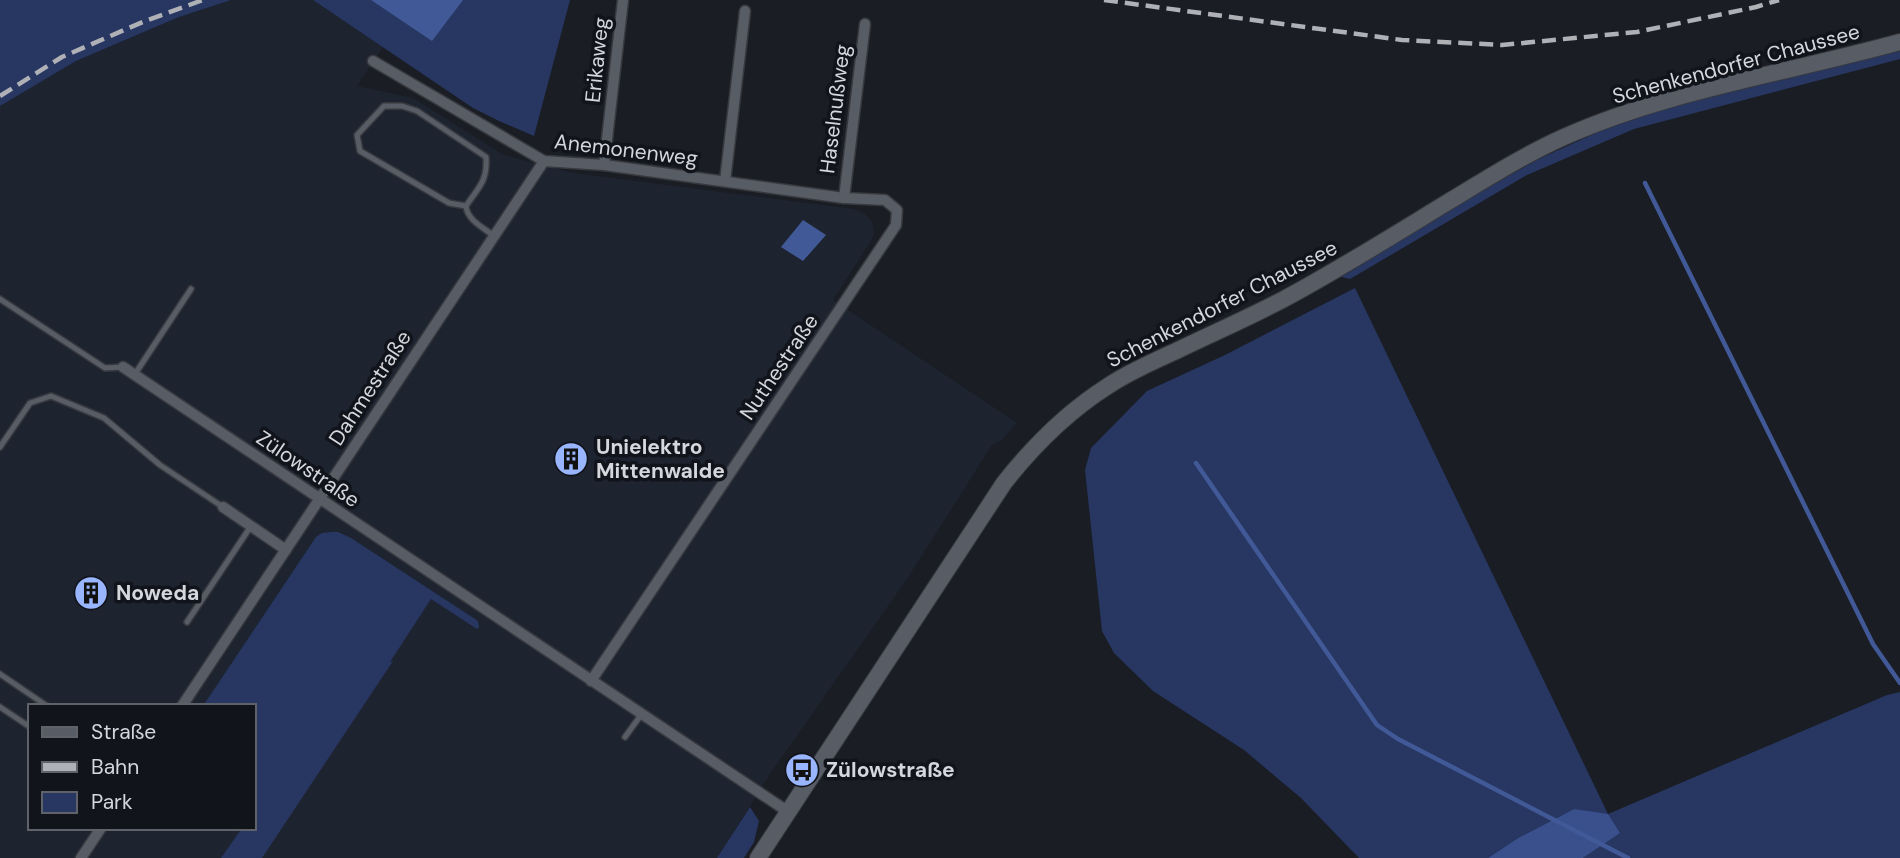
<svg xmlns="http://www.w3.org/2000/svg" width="1900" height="858" font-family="'DM Sans',sans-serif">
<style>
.built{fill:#1e2330;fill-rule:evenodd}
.green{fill:#273762}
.forest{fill:#39508d}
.water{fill:#425998}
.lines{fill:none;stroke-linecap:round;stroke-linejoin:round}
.stream{stroke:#425998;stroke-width:4.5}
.service-casing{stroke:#37393f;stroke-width:8}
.minor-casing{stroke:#37393f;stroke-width:13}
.secondary-casing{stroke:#37393f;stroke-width:18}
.service{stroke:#585c65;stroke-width:5}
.minor{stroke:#585c65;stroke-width:10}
.secondary{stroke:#585c65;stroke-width:16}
.rail{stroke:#afb1b7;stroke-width:4.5;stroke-dasharray:14 7;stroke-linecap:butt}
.labels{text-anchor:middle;stroke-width:7;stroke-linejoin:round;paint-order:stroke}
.street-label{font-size:21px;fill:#d5d7dc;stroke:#11141b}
.poi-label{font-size:21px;font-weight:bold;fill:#d5d7dc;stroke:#11141b;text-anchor:start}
</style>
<rect width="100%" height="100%" fill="#1a1d24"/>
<path class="built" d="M 231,0 L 313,0 L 383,47 L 357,86 L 413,98 L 504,155 L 573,173 L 854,209 L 865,214 L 872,221 L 874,234 L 869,244 L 833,300 L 1017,423 L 1002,440 L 992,445 L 907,579 L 772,771 L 717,858 L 0,858 L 0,106 L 76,61 L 179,17 ZM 30,706 L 254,706 L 254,828 L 30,828 Z"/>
<g class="green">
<path d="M 0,0 L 231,0 L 179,17 L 76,61 L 0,106 Z"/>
<path d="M 313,0 L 570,0 L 534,136 L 499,121 L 473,108 Z"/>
<path d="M 1900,51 L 1900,59 L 1634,129 L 1527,175 L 1350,279 L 1341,277 L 1485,189 L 1537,160 L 1598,132 L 1676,105 Z"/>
<path d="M 1355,288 L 1608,814 L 1887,695 L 1900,692 L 1900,858 L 1583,858 L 1620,832 L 1574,809 L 1518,838 L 1488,858 L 1359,858 L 1301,798 L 1244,750 L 1153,691 L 1114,653 L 1102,631 L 1085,470 L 1091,448 L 1147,391 L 1225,355 Z"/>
<path d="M 331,532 L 338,532 L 351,538 L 478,621 L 479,627 L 477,629 L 431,599 L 390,662 L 393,661 L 262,858 L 221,858 L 242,828 L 254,828 L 254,706 L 203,706 L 316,537 L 322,533 Z"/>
<path d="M 750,807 L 759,821 L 754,842 L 744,858 L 717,858 Z"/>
</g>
<path class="forest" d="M 1574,809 L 1608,814 L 1620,833 L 1583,858 L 1488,858 L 1518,838 Z"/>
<g class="water">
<path d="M 371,0 L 463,0 L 432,41 Z"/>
<path d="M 803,220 L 826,235 L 803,261 L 781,247 Z"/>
</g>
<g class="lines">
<g class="stream">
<path d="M 1645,183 L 1873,644 L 1900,683"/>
<path d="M 1196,463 L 1377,725 L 1398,739 L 1628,858"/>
</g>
<g class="service-casing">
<g id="service">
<path d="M 466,206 L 449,203 L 360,151 L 357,135 L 384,106 L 402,106 L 417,111 L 486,157 C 488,181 478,188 466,206 C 467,220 484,228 494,236"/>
<path d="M 0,299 L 105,368 L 123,367"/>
<path d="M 135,374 L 191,289"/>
<path d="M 0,447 L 30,403 L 51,396 L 104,418 L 160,465 L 223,507"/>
<path d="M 187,622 L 251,526"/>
<path d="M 0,674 L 47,706"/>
<path d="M 0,707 L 30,727"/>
<path d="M 625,737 L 641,715"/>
</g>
</g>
<g class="minor-casing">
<g id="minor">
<path d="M 373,61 L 544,161 L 604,165 L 844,198 L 885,200 L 897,210 L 896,225 L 591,681"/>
<path d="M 604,165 L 623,0"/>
<path d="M 725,181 L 745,11"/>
<path d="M 844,198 L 865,24"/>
<path d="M 123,367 L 787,811"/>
<path d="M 223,507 L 286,550"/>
<path d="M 182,706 L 544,161"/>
<path d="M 81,858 L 101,828"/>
</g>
</g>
<g class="secondary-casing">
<path id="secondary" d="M 758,858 L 1004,483 C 1034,445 1067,412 1108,386 C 1129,372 1152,362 1174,352 C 1211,334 1248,318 1284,299 C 1340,269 1394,235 1448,202 C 1486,179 1524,155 1564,137 C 1670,90 1788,73 1900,42"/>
</g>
<use href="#service" class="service"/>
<use href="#minor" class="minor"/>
<use href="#secondary" class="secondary"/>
<g class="rail">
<path d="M 1104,0 L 1402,40 L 1502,45 L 1637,32 L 1756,7 L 1779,0"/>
<path d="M 0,96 L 62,57 L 145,21 L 203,0"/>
</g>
</g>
<defs>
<g id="building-disc" transform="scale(1.75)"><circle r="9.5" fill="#98b5fd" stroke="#11141b"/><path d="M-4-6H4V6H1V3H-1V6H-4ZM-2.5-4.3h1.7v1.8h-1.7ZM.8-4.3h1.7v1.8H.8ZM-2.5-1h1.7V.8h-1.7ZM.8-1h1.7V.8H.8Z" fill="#111"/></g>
<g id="bus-disc" transform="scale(1.75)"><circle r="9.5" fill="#98b5fd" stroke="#11141b"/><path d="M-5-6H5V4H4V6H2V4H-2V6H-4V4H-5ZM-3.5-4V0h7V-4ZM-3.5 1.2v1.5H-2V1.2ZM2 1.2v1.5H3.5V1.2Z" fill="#111"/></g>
</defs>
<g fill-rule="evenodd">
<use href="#building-disc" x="571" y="459"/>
<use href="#building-disc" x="91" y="593"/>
<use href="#bus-disc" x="802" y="770"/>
</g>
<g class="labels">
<g class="street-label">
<text transform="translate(597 60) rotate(-84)" y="7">Erikaweg</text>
<text transform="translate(1736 64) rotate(-15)" y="7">Schenkendorfer Chaussee</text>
<text transform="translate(835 109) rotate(-83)" y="7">Haselnußweg</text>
<text transform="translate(626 150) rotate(7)" y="7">Anemonenweg</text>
<text transform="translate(1222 304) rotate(-27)" y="7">Schenkendorfer Chaussee</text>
<text transform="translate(779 367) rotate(-56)" y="7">Nuthestraße</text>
<text transform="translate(370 388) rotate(-57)" y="7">Dahmestraße</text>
<text transform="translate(308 469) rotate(34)" y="7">Zülowstraße</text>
</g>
<g class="poi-label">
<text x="596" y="454">Unielektro<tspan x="596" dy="24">Mittenwalde</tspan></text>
<text x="116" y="600">Noweda</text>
<text x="826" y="777">Zülowstraße</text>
</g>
</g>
<rect x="28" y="704" width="228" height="126" fill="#11141b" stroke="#5f6268" stroke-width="2"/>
<rect x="42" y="727" width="35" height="10" fill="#585c65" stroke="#5f6268" stroke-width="2"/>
<text x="91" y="739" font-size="21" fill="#d5d7dc">Straße</text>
<rect x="42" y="762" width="35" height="10" fill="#afb1b7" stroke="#5f6268" stroke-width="2"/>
<text x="91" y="774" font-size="21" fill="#d5d7dc">Bahn</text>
<rect x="42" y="792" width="35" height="21" fill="#273762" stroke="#5f6268" stroke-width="2"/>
<text x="91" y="809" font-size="21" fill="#d5d7dc">Park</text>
</svg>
